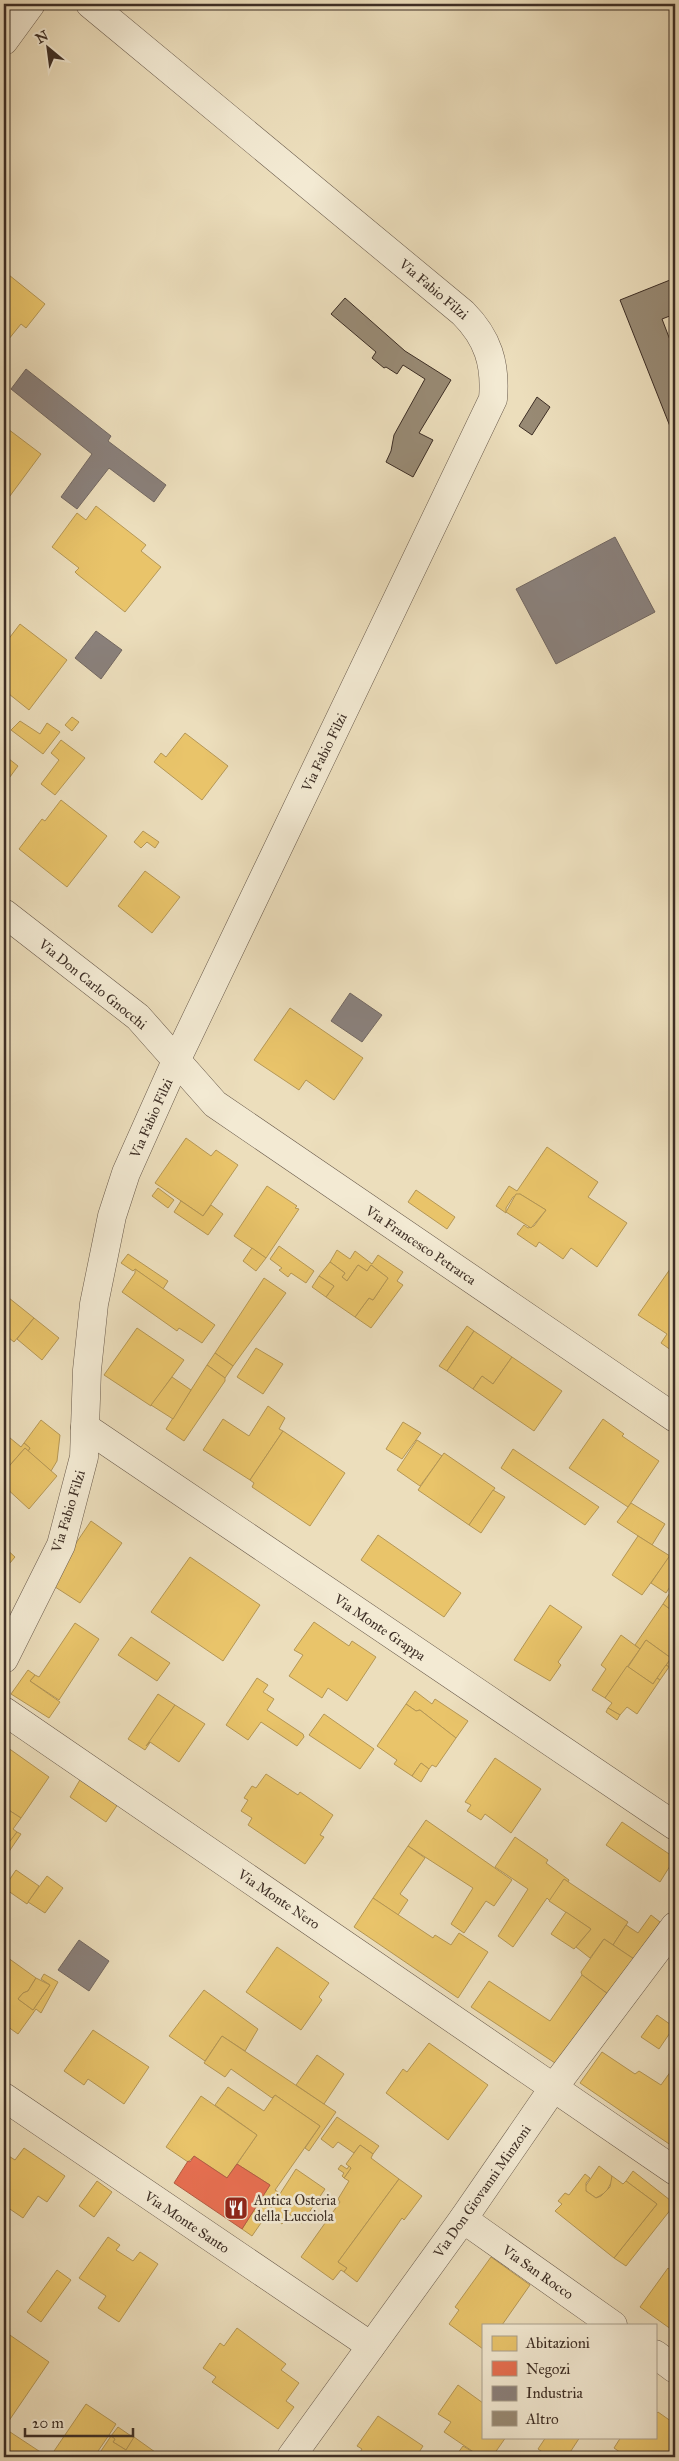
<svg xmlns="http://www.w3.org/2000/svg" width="679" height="2461" font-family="'IM FELL Great Primer',serif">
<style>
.homes{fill:#e9c46a;stroke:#b59755}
.shops{fill:#e76f51;stroke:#b45c44}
.industry{fill:#8a817c;stroke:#736862}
.building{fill:#988a74;stroke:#3d2e25}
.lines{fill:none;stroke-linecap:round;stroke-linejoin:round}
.minor-casing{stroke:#695a4b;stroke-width:29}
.minor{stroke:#f3ead3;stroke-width:28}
.labels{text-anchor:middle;stroke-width:5;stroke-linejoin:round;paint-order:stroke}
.street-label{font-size:14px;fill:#3d2e25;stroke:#f3ead3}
.poi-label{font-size:14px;fill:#3d2e25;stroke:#f3ead3;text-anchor:start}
</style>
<rect width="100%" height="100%" fill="#ecdebc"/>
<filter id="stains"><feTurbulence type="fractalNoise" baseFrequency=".004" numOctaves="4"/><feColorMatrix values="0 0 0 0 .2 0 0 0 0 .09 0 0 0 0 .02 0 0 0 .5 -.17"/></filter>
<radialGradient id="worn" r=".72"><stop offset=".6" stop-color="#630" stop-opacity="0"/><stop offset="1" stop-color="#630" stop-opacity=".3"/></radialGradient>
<g class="homes">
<path d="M 4,271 L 45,304 L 26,328 L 21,324 L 4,345 Z"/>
<path d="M 4,426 L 41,454 L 4,504 Z"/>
<path d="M 96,506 L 146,545 L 141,551 L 161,567 L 125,612 L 77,574 L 75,572 L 79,568 L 52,547 L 77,513 L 86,520 Z"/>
<path d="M 20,624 L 67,660 L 29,710 L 4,690 L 4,645 Z"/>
<path d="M 72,717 L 79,722 L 72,731 L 65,725 Z"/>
<path d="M 20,721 L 40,734 L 47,723 L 60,732 L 43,754 L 11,730 Z"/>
<path d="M 185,733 L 228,766 L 202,800 L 154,762 L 161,753 L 166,757 Z"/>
<path d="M 61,740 L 85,758 L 55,795 L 41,784 L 59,760 L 51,753 Z"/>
<path d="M 4,755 L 18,766 L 4,785 Z"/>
<path d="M 61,800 L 107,836 L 67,887 L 19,849 L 42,819 L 45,821 Z"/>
<path d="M 143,831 L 159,842 L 155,848 L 147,842 L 141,848 L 134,842 Z"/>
<path d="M 145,871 L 180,897 L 152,933 L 118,906 Z"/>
<path d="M 290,1008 L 363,1058 L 334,1100 L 306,1080 L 299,1090 L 254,1060 Z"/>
<path d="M 186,1138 L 211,1156 L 216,1150 L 238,1165 L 203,1216 L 155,1183 Z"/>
<path d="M 547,1147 L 598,1182 L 588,1197 L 627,1223 L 597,1267 L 571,1248 L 563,1259 L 539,1242 L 536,1247 L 517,1234 L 524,1225 L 528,1228 L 534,1226 L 546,1210 L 520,1194 L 513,1197 L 506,1208 L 506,1213 L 496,1206 L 509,1186 L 517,1191 Z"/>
<path d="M 267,1186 L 297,1206 L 295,1208 L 299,1209 L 266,1258 L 234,1236 Z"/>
<path d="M 158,1188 L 174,1200 L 168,1208 L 152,1196 Z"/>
<path d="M 416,1190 L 455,1217 L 447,1229 L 408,1202 Z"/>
<path d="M 516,1194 L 520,1194 L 546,1210 L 531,1228 L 506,1212 Z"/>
<path d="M 181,1201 L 203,1216 L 211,1205 L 223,1214 L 208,1235 L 174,1212 Z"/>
<path d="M 279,1246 L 314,1271 L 306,1283 L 291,1273 L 288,1277 L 279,1270 L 282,1268 L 270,1259 Z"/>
<path d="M 252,1248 L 266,1258 L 256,1271 L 243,1261 Z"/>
<path d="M 337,1250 L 350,1259 L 355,1251 L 372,1264 L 378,1255 L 403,1272 L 397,1281 L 403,1285 L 371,1328 L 355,1317 L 369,1298 L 373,1300 L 388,1278 L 371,1265 L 367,1271 L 358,1265 L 347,1281 L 342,1277 L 345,1273 L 330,1262 Z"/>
<path d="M 128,1254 L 168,1281 L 163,1289 L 135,1269 L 133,1271 L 121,1263 Z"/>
<path d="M 330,1262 L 345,1273 L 342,1277 L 347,1281 L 358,1265 L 367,1271 L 371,1265 L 388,1278 L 373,1300 L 369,1298 L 355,1317 L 326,1297 L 334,1286 L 319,1276 Z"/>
<path d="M 675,1262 L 675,1327 L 669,1336 L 675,1340 L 675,1353 L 661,1343 L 667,1334 L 638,1315 Z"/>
<path d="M 135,1269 L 215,1325 L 202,1343 L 179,1328 L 177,1331 L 122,1292 L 135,1273 Z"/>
<path d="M 319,1276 L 334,1286 L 326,1297 L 312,1287 Z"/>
<path d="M 264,1278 L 286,1293 L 233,1366 L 215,1353 Z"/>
<path d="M 4,1294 L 34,1318 L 14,1342 L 4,1334 Z"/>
<path d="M 34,1318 L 59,1338 L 42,1360 L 17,1339 Z"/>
<path d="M 467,1326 L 474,1331 L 447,1371 L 439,1366 Z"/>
<path d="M 137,1328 L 184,1360 L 151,1406 L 104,1375 Z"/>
<path d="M 474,1331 L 512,1357 L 493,1384 L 482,1376 L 473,1389 L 447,1371 Z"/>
<path d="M 256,1348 L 283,1364 L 263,1394 L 237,1377 Z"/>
<path d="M 215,1353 L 233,1366 L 225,1378 L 207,1365 Z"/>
<path d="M 512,1357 L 562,1391 L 534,1431 L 473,1389 L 482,1376 L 493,1384 Z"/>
<path d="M 207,1365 L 225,1378 L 225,1381 L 184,1441 L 166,1429 Z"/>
<path d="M 172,1377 L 191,1390 L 173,1419 L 151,1405 Z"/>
<path d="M 268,1406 L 285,1418 L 279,1429 L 283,1431 L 250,1480 L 203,1450 L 223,1419 L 249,1436 Z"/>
<path d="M 603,1419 L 624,1434 L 622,1436 L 659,1461 L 628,1507 L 569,1468 Z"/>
<path d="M 41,1420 L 60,1435 L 57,1461 L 51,1471 L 28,1451 L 30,1448 L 24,1443 Z"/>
<path d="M 403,1422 L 421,1433 L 402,1459 L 386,1449 Z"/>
<path d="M 283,1431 L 345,1473 L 310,1526 L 252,1487 L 254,1483 L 250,1480 Z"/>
<path d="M 4,1433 L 21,1447 L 24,1443 L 30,1448 L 28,1451 L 25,1448 L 4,1472 Z"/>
<path d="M 417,1440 L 442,1456 L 420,1486 L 397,1470 Z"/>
<path d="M 25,1448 L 57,1476 L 29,1509 L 4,1486 L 4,1472 Z"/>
<path d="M 513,1449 L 599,1507 L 585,1525 L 501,1468 Z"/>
<path d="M 444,1453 L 495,1488 L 469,1525 L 418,1490 Z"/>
<path d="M 493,1490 L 505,1497 L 481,1533 L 469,1525 Z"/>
<path d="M 631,1503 L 665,1524 L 652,1545 L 617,1522 Z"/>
<path d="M 91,1521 L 122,1543 L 80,1603 L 49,1583 Z"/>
<path d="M 378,1535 L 461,1593 L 444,1617 L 361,1560 Z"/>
<path d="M 638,1536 L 670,1556 L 642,1595 L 612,1575 Z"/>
<path d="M 4,1547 L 15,1557 L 4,1570 Z"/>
<path d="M 675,1548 L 675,1584 L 673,1582 L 666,1593 L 651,1583 Z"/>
<path d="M 190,1557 L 260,1605 L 223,1661 L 151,1612 Z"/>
<path d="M 673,1588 L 675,1589 L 675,1613 L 663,1604 Z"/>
<path d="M 663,1604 L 675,1613 L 675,1658 L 669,1667 L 666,1665 L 671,1658 L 646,1640 L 640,1649 L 635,1645 Z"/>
<path d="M 550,1605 L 582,1627 L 558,1662 L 561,1665 L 550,1681 L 514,1660 Z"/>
<path d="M 314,1622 L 349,1646 L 352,1641 L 376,1657 L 347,1701 L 328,1688 L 322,1698 L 289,1676 L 303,1655 L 294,1650 Z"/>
<path d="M 75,1623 L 99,1639 L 59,1700 L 30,1681 L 35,1675 L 39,1677 Z"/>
<path d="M 621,1635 L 640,1649 L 605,1698 L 592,1690 L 606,1669 L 601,1665 Z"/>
<path d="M 131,1637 L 170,1663 L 157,1681 L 118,1655 Z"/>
<path d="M 646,1640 L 671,1658 L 653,1684 L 628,1667 Z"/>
<path d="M 666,1665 L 669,1667 L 660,1680 L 657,1678 Z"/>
<path d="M 627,1666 L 653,1684 L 657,1678 L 660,1680 L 637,1714 L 627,1707 L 620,1715 L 608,1708 L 612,1703 L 605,1698 Z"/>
<path d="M 28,1670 L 35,1675 L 30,1681 L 60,1702 L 49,1718 L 11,1694 Z"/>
<path d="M 257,1678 L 268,1685 L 263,1692 L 274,1699 L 267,1710 L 303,1734 L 304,1737 L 297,1746 L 261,1722 L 248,1740 L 226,1725 Z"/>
<path d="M 415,1691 L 432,1704 L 435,1699 L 468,1721 L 456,1738 L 420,1710 L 416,1711 L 406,1704 Z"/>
<path d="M 158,1694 L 175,1705 L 145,1750 L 128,1739 Z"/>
<path d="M 406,1704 L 416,1711 L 420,1710 L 456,1738 L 436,1767 L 432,1765 L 429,1769 L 421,1763 L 412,1776 L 394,1764 L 397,1760 L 377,1746 Z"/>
<path d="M 175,1705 L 205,1724 L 179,1762 L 150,1742 L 146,1746 Z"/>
<path d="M 608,1708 L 620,1715 L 617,1720 L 606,1712 Z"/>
<path d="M 324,1714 L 374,1749 L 360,1769 L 309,1735 Z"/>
<path d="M 4,1745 L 49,1777 L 21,1818 L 4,1807 Z"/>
<path d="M 495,1758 L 541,1789 L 511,1833 L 485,1814 L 481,1820 L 467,1811 L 471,1805 L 465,1802 Z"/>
<path d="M 421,1763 L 429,1769 L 421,1782 L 412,1776 Z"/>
<path d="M 266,1774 L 298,1795 L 300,1792 L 333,1815 L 320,1835 L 324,1837 L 305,1864 L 248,1825 L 252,1818 L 241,1811 L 248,1800 L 244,1798 L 252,1786 L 256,1788 Z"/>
<path d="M 81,1778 L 118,1804 L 106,1822 L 70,1797 Z"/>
<path d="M 4,1807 L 21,1818 L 13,1829 L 17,1832 L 5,1849 Z"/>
<path d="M 426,1820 L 512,1880 L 494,1906 L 486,1901 L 464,1933 L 451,1924 L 473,1888 L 408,1846 Z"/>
<path d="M 622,1822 L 675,1858 L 660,1882 L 606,1845 Z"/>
<path d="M 17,1832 L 21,1834 L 6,1856 L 4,1849 Z"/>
<path d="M 515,1837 L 548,1860 L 546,1863 L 569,1880 L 568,1882 L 564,1879 L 550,1901 L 547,1898 L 513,1947 L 498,1936 L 528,1889 L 495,1867 Z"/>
<path d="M 408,1846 L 425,1858 L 400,1894 L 408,1900 L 398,1915 L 373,1898 Z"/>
<path d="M 16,1870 L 39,1886 L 27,1904 L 4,1888 Z"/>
<path d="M 47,1876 L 63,1888 L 45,1913 L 28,1902 Z"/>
<path d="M 564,1879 L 628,1922 L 613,1945 L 604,1939 L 590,1958 L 576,1947 L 591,1929 L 549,1901 Z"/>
<path d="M 373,1898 L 433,1938 L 435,1935 L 451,1945 L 459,1933 L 488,1952 L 458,1998 L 354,1927 Z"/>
<path d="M 566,1912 L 591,1929 L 574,1949 L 551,1934 Z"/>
<path d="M 651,1915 L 660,1922 L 634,1959 L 613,1945 L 626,1925 L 638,1933 Z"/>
<path d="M 604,1939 L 634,1959 L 608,1994 L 582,1975 L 581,1972 Z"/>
<path d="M 277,1947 L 329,1983 L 319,1997 L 322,2000 L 301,2030 L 246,1992 Z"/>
<path d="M 4,1955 L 36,1978 L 28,1991 L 23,1993 L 18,1999 L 33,2010 L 50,1985 L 41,1979 L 44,1974 L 58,1982 L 41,2013 L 36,2009 L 18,2034 L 4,2024 Z"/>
<path d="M 582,1975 L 608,1994 L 558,2065 L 471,2007 L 489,1981 L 550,2021 Z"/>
<path d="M 36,1978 L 50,1985 L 33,2010 L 18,1999 L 23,1993 L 28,1991 Z"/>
<path d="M 204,1990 L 258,2029 L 245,2051 L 222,2036 L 205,2061 L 169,2036 Z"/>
<path d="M 657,2015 L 674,2027 L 659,2049 L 641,2037 Z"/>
<path d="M 93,2030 L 149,2067 L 124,2104 L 88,2079 L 84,2085 L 64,2071 Z"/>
<path d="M 222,2036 L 336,2112 L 309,2151 L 305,2148 L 320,2126 L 275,2095 L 272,2098 L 231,2069 L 225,2077 L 204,2063 Z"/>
<path d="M 429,2043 L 488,2085 L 448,2140 L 386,2093 L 403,2069 L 407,2072 Z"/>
<path d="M 602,2052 L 635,2074 L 639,2071 L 661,2085 L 671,2071 L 675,2074 L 675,2148 L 580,2083 Z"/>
<path d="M 317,2055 L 344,2074 L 324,2104 L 296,2085 Z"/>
<path d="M 228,2087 L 264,2111 L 275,2095 L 320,2126 L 275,2190 L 281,2194 L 252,2236 L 242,2229 L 270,2185 L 237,2164 L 257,2135 L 215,2105 Z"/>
<path d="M 201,2096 L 257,2135 L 227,2178 L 194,2156 L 188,2162 L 166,2147 Z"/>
<path d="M 337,2117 L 379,2146 L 373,2154 L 360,2145 L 354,2153 L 338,2142 L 333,2148 L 321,2139 Z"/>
<path d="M 360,2145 L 373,2154 L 371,2158 L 399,2179 L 338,2262 L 347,2268 L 344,2272 L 341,2270 L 333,2280 L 301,2257 L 340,2202 L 338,2199 L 349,2181 L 344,2178 L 351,2168 L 346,2164 Z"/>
<path d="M 24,2148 L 65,2176 L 47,2202 L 38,2196 L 23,2218 L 4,2205 L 4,2153 L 15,2160 Z"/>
<path d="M 341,2165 L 347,2169 L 349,2166 L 351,2168 L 344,2178 L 342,2176 L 344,2173 L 338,2169 Z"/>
<path d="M 599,2166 L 612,2176 L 612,2181 L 606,2192 L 596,2198 L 586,2191 L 585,2187 Z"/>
<path d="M 296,2169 L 325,2189 L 302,2223 L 289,2214 L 282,2224 L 267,2214 Z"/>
<path d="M 633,2171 L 675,2204 L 626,2266 L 614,2258 L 657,2204 L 626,2181 Z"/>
<path d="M 585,2174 L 590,2178 L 586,2183 L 586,2191 L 596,2198 L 601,2196 L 610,2187 L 612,2176 L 623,2184 L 626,2181 L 657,2204 L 614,2258 L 555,2211 L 562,2204 L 558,2201 L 565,2193 L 569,2195 Z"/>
<path d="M 399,2179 L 422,2196 L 404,2220 L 402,2218 L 357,2282 L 344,2272 L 347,2268 L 338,2262 Z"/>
<path d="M 97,2181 L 112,2192 L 94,2217 L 79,2206 Z"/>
<path d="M 108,2237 L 120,2245 L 116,2250 L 133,2261 L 140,2252 L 158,2264 L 119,2322 L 98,2308 L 106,2296 L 79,2278 Z"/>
<path d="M 491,2257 L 530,2285 L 502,2325 L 483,2325 L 483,2349 L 449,2324 L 459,2310 L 455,2307 Z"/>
<path d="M 668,2268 L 675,2274 L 675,2332 L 640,2307 Z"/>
<path d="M 57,2270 L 71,2280 L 41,2322 L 27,2312 Z"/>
<path d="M 237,2328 L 286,2364 L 281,2370 L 299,2383 L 286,2401 L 294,2407 L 278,2429 L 212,2382 L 216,2377 L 203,2368 L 220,2343 L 224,2346 Z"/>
<path d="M 4,2331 L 49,2362 L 4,2428 L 48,2457 L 4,2457 Z"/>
<path d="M 458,2385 L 483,2403 L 483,2437 L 506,2437 L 492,2457 L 481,2457 L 444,2432 L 451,2422 L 438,2414 Z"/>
<path d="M 86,2404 L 116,2424 L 109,2435 L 94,2457 L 50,2457 Z"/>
<path d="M 658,2412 L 675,2424 L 675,2457 L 627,2457 L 614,2448 L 621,2437 L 655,2437 L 655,2415 Z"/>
<path d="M 378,2416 L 423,2446 L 416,2457 L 357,2457 L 362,2449 L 357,2446 Z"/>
<path d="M 118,2427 L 134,2438 L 126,2450 L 113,2442 L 115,2439 L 111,2436 Z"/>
<path d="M 111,2436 L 115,2439 L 113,2442 L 126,2450 L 134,2437 L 162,2457 L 111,2457 L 101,2451 Z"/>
<path d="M 546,2437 L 580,2437 L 567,2457 L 550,2457 L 538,2449 Z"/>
<path d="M 463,2446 L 481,2457 L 455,2457 Z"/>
</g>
<path class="shops" d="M 194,2156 L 227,2178 L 237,2164 L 270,2185 L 242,2229 L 174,2183 L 188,2161 L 190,2162 Z"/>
<g class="industry">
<path d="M 26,369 L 111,436 L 108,441 L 166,485 L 154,502 L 109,468 L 77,509 L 61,497 L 92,454 L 11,389 Z"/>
<path d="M 615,537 L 655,612 L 556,664 L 516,589 Z"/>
<path d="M 96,631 L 122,650 L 101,679 L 75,658 Z"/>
<path d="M 350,993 L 382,1015 L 362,1042 L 331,1021 Z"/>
<path d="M 79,1940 L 109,1961 L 89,1991 L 58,1970 Z"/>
</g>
<g class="building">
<path d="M 675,278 L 675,314 L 662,319 L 675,353 L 675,439 L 620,300 Z"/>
<path d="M 345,298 L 405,351 L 451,380 L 419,433 L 433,440 L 413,477 L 386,462 L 391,451 L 394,435 L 425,379 L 403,365 L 397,374 L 386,367 L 384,368 L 372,358 L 376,352 L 331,314 Z"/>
<path d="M 537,397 L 550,407 L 532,435 L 519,426 Z"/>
</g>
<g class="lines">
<g class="minor-casing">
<g id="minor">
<path d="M 4,41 L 31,4"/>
<path d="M 4,913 L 138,1017 L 215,1104 L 675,1418"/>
<path d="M 85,1427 L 675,1826"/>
<path d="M 4,1659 L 61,1545 L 84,1457 L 87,1370 L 94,1304 L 112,1216 L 126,1173 L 176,1061 L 493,399 C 496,364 488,338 463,313 L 90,4"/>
<path d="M 4,1711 L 675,2171"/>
<path d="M 4,2097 L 371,2346"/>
<path d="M 463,2219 L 613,2325"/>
<path d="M 655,2354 L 675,2369"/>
<path d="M 291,2457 L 463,2219 L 554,2087 L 675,1926"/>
</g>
</g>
<use href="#minor" class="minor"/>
</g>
<defs>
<g id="restaurant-square" transform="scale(1.25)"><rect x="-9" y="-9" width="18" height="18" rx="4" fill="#8f2418" stroke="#f3ead3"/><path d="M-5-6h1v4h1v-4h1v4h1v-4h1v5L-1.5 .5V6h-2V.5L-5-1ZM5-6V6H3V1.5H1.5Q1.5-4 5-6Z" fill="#fff"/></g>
</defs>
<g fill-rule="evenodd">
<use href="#restaurant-square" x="236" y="2208"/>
</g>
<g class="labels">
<g class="street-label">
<text transform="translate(434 289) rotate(40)" y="5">Via Fabio Filzi</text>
<text transform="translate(324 752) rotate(-64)" y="5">Via Fabio Filzi</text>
<text transform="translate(93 984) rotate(39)" y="5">Via Don Carlo Gnocchi</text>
<text transform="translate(151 1118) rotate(-66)" y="5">Via Fabio Filzi</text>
<text transform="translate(421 1245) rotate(34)" y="5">Via Francesco Petrarca</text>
<text transform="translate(68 1511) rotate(-73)" y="5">Via Fabio Filzi</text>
<text transform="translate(380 1627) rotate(34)" y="5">Via Monte Grappa</text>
<text transform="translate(279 1899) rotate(34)" y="5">Via Monte Nero</text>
<text transform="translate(482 2191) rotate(-55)" y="5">Via Don Giovanni Minzoni</text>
<text transform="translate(187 2222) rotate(34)" y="5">Via Monte Santo</text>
<text transform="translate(538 2272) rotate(35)" y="5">Via San Rocco</text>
</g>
<g class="poi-label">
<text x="254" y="2205">Antica Osteria<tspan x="254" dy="16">della Lucciola</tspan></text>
</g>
</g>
<rect width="679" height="2461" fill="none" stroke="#ecdebc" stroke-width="20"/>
<rect x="5" y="5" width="669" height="2451" fill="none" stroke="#3d2e25" stroke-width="2.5"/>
<rect x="10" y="10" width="659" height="2441" fill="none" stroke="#3d2e25"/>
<rect x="482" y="2324" width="175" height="115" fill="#f3ead3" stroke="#aa9f8d"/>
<rect x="492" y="2336" width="25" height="15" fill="#e9c46a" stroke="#aa9f8d"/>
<text x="526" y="2348" font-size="15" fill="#3d2e25">Abitazioni</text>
<rect x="492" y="2361" width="25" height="15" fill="#e76f51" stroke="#aa9f8d"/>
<text x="526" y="2374" font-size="15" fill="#3d2e25">Negozi</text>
<rect x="492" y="2386" width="25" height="15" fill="#8a817c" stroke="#aa9f8d"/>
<text x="526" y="2398" font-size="15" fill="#3d2e25">Industria</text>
<rect x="492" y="2411" width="25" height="15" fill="#988a74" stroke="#aa9f8d"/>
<text x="526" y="2424" font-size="15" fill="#3d2e25">Altro</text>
<g transform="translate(48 48) rotate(331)" stroke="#f3ead3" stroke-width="4" paint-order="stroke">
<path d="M0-4L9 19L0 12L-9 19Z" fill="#3d2e25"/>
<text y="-8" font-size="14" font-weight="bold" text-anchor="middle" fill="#3d2e25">N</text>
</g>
<path d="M25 2428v8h108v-8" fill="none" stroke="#3d2e25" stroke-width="2.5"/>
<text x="32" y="2428" font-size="15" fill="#3d2e25" stroke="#f3ead3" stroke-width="4" paint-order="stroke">20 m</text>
<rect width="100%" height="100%" filter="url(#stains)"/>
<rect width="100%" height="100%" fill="url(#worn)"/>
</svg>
